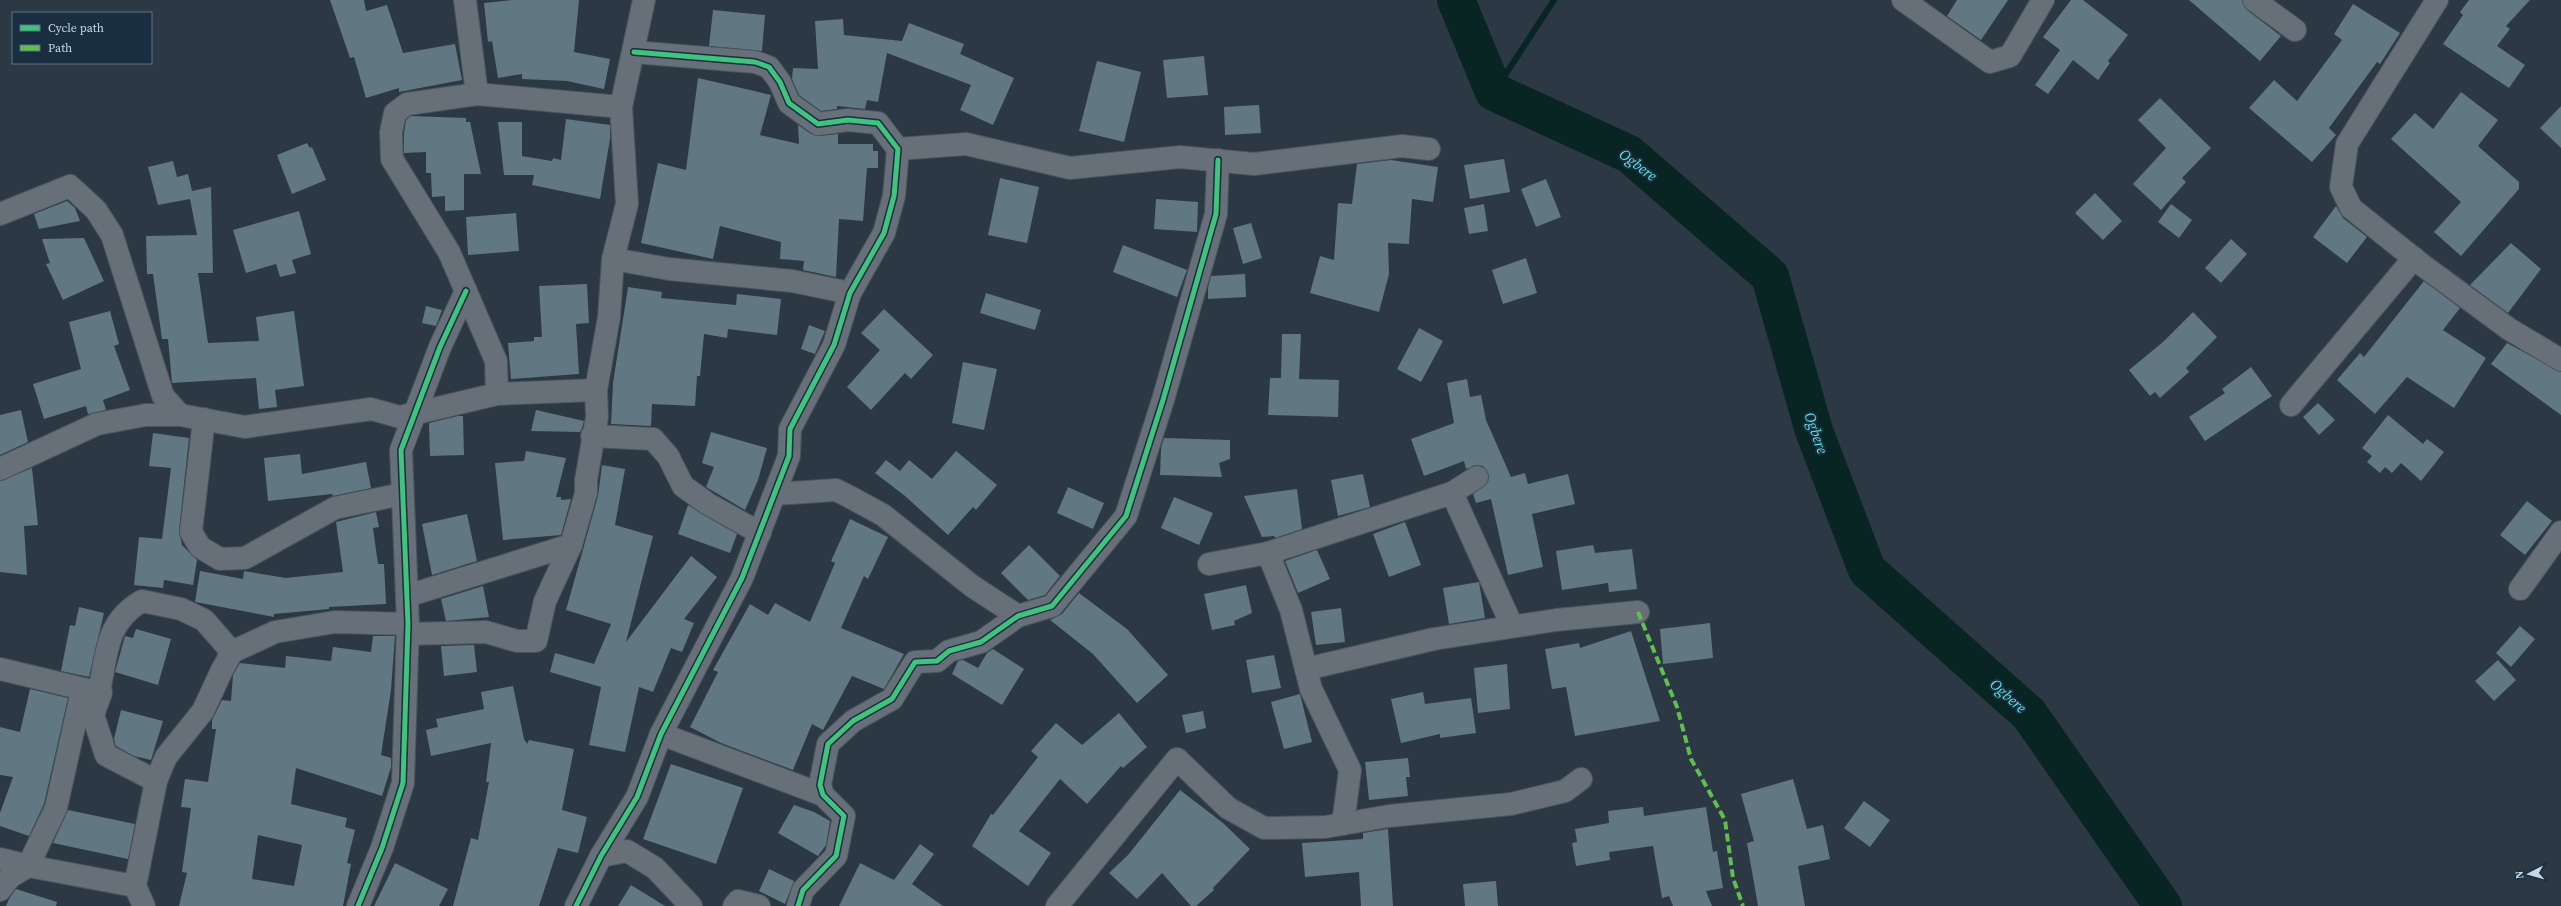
<svg xmlns="http://www.w3.org/2000/svg" width="2561" height="906" font-family="'Source Serif 4',serif">
<style>
.lines{fill:none;stroke-linecap:round;stroke-linejoin:round}
.stream{stroke:#082523;stroke-width:6}
.river{stroke:#082523;stroke-width:38}
.building{fill:#617781;fill-rule:evenodd}
.street-casing{stroke:#49545c;stroke-width:24}
.street{stroke:#676f78;stroke-width:22}
.quiet{stroke:#5fbe4e;stroke-width:4;stroke-dasharray:8 4;stroke-linecap:butt}
.cycleway-casing{stroke:#192e41;stroke-width:8}
.cycleway{stroke:#40c37c;stroke-width:5}
.labels{text-anchor:middle;stroke-width:4;stroke-linejoin:round;paint-order:stroke}
.water-label{font-size:15px;font-style:italic;fill:#5be6da;stroke:#192e41}
</style>
<rect width="100%" height="100%" fill="#2c3843"/>
<g class="lines">
<path class="stream" d="M 1494,92 L 1554,0"/>
<path class="river" d="M 1456,0 L 1494,92 L 1629,154 L 1770,276 L 1814,431 L 1867,570 L 2029,714 L 2163,906"/>
</g>
<g class="building">
<path d="M 330,0 L 364,0 L 366,11 L 387,5 L 403,53 L 455,44 L 462,80 L 399,92 L 399,88 L 366,98 L 354,57 L 350,58 Z"/>
<path d="M 512,0 L 579,0 L 574,52 L 610,59 L 604,89 L 567,81 L 522,79 L 522,74 L 498,78 L 492,41 L 488,42 L 484,3 Z"/>
<path d="M 1957,0 L 2008,0 L 1981,40 L 1947,16 Z"/>
<path d="M 2071,0 L 2083,0 L 2128,35 L 2108,61 L 2110,63 L 2098,80 L 2073,60 L 2048,94 L 2035,85 L 2060,50 L 2043,37 Z"/>
<path d="M 2189,0 L 2242,0 L 2247,10 L 2281,36 L 2260,61 Z"/>
<path d="M 2469,0 L 2530,0 L 2506,26 L 2510,29 L 2497,46 L 2525,65 L 2509,88 L 2443,44 L 2463,15 L 2460,12 Z"/>
<path d="M 2353,4 L 2400,33 L 2380,64 L 2377,62 L 2329,128 L 2336,135 L 2312,162 L 2249,108 L 2274,80 L 2297,101 L 2342,40 L 2334,34 Z"/>
<path d="M 713,10 L 765,15 L 762,51 L 709,46 Z"/>
<path d="M 843,19 L 844,35 L 902,41 L 909,23 L 964,44 L 960,54 L 1014,78 L 993,125 L 960,110 L 971,85 L 887,53 L 878,102 L 867,100 L 865,109 L 837,106 L 837,109 L 821,111 L 799,95 L 792,79 L 793,68 L 818,69 L 815,21 Z"/>
<path d="M 1204,56 L 1208,95 L 1167,98 L 1163,60 Z"/>
<path d="M 1097,61 L 1141,72 L 1124,142 L 1079,131 Z"/>
<path d="M 698,78 L 771,95 L 760,135 L 799,144 L 798,125 L 811,134 L 819,136 L 838,134 L 838,144 L 873,144 L 873,151 L 878,151 L 878,168 L 867,168 L 863,221 L 839,219 L 836,277 L 803,270 L 804,261 L 780,259 L 781,242 L 720,226 L 713,259 L 641,243 L 658,163 L 686,170 Z"/>
<path d="M 2461,92 L 2498,120 L 2478,146 L 2519,182 L 2519,189 L 2461,256 L 2434,232 L 2461,202 L 2391,139 L 2415,113 L 2433,129 Z"/>
<path d="M 2160,98 L 2211,148 L 2182,178 L 2186,182 L 2161,210 L 2133,184 L 2166,148 L 2138,120 Z"/>
<path d="M 1259,105 L 1261,133 L 1225,135 L 1224,107 Z"/>
<path d="M 2561,106 L 2561,148 L 2540,128 Z"/>
<path d="M 411,116 L 466,118 L 466,122 L 470,122 L 481,174 L 464,174 L 464,210 L 445,211 L 445,196 L 432,197 L 431,173 L 426,173 L 426,152 L 404,153 L 404,133 L 406,120 Z"/>
<path d="M 566,119 L 610,125 L 610,139 L 600,199 L 532,185 L 534,175 L 504,175 L 498,122 L 522,122 L 522,156 L 552,161 L 553,158 L 561,160 Z"/>
<path d="M 307,143 L 310,148 L 312,147 L 326,180 L 292,194 L 277,155 Z"/>
<path d="M 1504,159 L 1510,192 L 1470,199 L 1464,165 Z"/>
<path d="M 1391,160 L 1438,167 L 1433,202 L 1412,199 L 1409,244 L 1388,243 L 1389,274 L 1379,312 L 1310,293 L 1320,256 L 1334,260 L 1338,203 L 1352,204 L 1357,164 Z"/>
<path d="M 173,161 L 177,177 L 188,174 L 192,191 L 211,187 L 213,273 L 198,273 L 208,343 L 259,341 L 256,317 L 294,311 L 304,386 L 275,390 L 277,407 L 259,409 L 256,378 L 172,383 L 168,339 L 162,339 L 153,274 L 147,274 L 146,236 L 197,235 L 190,199 L 158,205 L 148,167 Z"/>
<path d="M 1000,178 L 1039,187 L 1027,243 L 988,235 Z"/>
<path d="M 1546,179 L 1561,217 L 1536,227 L 1521,189 Z"/>
<path d="M 2095,193 L 2122,221 L 2103,240 L 2075,213 Z"/>
<path d="M 1156,199 L 1198,202 L 1197,232 L 1154,229 Z"/>
<path d="M 67,201 L 75,208 L 80,221 L 39,229 L 34,214 Z"/>
<path d="M 1484,204 L 1488,231 L 1469,234 L 1464,208 Z"/>
<path d="M 2171,204 L 2192,220 L 2179,238 L 2158,222 Z"/>
<path d="M 2336,206 L 2343,218 L 2367,237 L 2347,263 L 2313,237 Z"/>
<path d="M 299,211 L 311,254 L 292,260 L 296,273 L 280,277 L 276,264 L 246,273 L 233,230 Z"/>
<path d="M 516,213 L 519,251 L 468,255 L 466,217 Z"/>
<path d="M 1251,223 L 1262,258 L 1243,264 L 1233,228 Z"/>
<path d="M 84,238 L 104,281 L 63,300 L 46,264 L 50,263 L 42,239 Z"/>
<path d="M 2231,239 L 2247,254 L 2221,283 L 2205,268 Z"/>
<path d="M 2511,243 L 2541,269 L 2508,313 L 2470,285 Z"/>
<path d="M 1123,245 L 1187,270 L 1177,297 L 1113,272 Z"/>
<path d="M 1526,258 L 1537,293 L 1503,304 L 1492,270 Z"/>
<path d="M 1245,274 L 1246,297 L 1208,299 L 1208,288 L 1211,276 Z"/>
<path d="M 2424,281 L 2460,308 L 2443,330 L 2486,358 L 2454,408 L 2407,377 L 2375,414 L 2337,380 L 2360,353 L 2364,357 Z"/>
<path d="M 587,284 L 589,323 L 576,324 L 579,374 L 511,379 L 508,343 L 534,341 L 534,337 L 542,337 L 539,286 Z"/>
<path d="M 628,287 L 662,292 L 661,298 L 736,305 L 737,294 L 781,299 L 777,335 L 728,329 L 727,338 L 704,334 L 700,376 L 697,376 L 695,406 L 652,404 L 651,426 L 611,424 L 613,383 Z"/>
<path d="M 986,293 L 1041,310 L 1035,330 L 980,313 Z"/>
<path d="M 426,306 L 442,310 L 436,326 L 422,323 Z"/>
<path d="M 884,309 L 933,355 L 911,379 L 905,373 L 871,410 L 847,387 L 880,350 L 861,333 Z"/>
<path d="M 110,311 L 119,344 L 114,346 L 130,390 L 103,400 L 106,410 L 88,414 L 86,406 L 44,419 L 33,384 L 81,369 L 69,322 Z"/>
<path d="M 2193,312 L 2217,337 L 2186,368 L 2189,372 L 2160,398 L 2155,392 L 2150,396 L 2129,370 L 2163,342 Z"/>
<path d="M 809,325 L 825,331 L 815,354 L 801,349 Z"/>
<path d="M 1419,328 L 1443,341 L 1421,382 L 1397,369 Z"/>
<path d="M 1282,334 L 1301,334 L 1299,379 L 1339,380 L 1338,417 L 1268,415 L 1270,378 L 1281,378 Z"/>
<path d="M 2507,343 L 2561,372 L 2561,415 L 2491,364 Z"/>
<path d="M 963,362 L 997,369 L 984,430 L 952,423 Z"/>
<path d="M 2251,367 L 2272,396 L 2205,441 L 2189,417 L 2225,393 L 2222,389 Z"/>
<path d="M 1467,379 L 1470,397 L 1481,395 L 1486,420 L 1511,477 L 1525,473 L 1528,484 L 1568,474 L 1575,504 L 1532,514 L 1543,567 L 1508,575 L 1491,499 L 1476,503 L 1473,494 L 1488,482 L 1489,476 L 1483,466 L 1476,465 L 1466,469 L 1464,461 L 1424,476 L 1411,439 L 1454,423 L 1447,383 Z"/>
<path d="M 2318,403 L 2335,420 L 2319,435 L 2303,417 Z"/>
<path d="M 21,410 L 28,442 L 0,455 L 0,415 Z"/>
<path d="M 536,410 L 584,421 L 582,428 L 580,432 L 531,431 Z"/>
<path d="M 2388,415 L 2423,444 L 2427,439 L 2444,452 L 2421,481 L 2401,463 L 2392,473 L 2385,467 L 2380,473 L 2367,462 L 2372,456 L 2362,448 Z"/>
<path d="M 458,416 L 463,416 L 464,455 L 430,456 L 429,423 Z"/>
<path d="M 711,432 L 767,448 L 758,480 L 745,510 L 706,487 L 714,467 L 702,463 Z"/>
<path d="M 153,433 L 189,438 L 179,531 L 182,545 L 197,560 L 193,585 L 164,580 L 163,588 L 134,585 L 139,537 L 162,539 L 171,468 L 149,466 Z"/>
<path d="M 1164,438 L 1230,440 L 1230,459 L 1219,463 L 1222,477 L 1160,475 L 1161,448 Z"/>
<path d="M 526,451 L 566,458 L 556,497 L 561,497 L 561,500 L 571,499 L 561,535 L 503,540 L 495,463 L 524,461 Z"/>
<path d="M 956,451 L 997,485 L 976,510 L 973,507 L 948,535 L 905,496 L 875,473 L 886,460 L 900,471 L 909,460 L 932,479 Z"/>
<path d="M 300,454 L 302,474 L 366,462 L 371,488 L 333,496 L 332,494 L 268,501 L 264,458 Z"/>
<path d="M 602,465 L 625,469 L 615,525 L 653,536 L 626,642 L 691,556 L 717,577 L 684,619 L 694,623 L 682,652 L 671,648 L 653,692 L 639,687 L 625,752 L 589,745 L 601,687 L 550,672 L 555,653 L 594,664 L 611,624 L 566,610 L 598,496 Z"/>
<path d="M 32,468 L 38,525 L 24,526 L 27,575 L 0,572 L 0,481 Z"/>
<path d="M 1363,474 L 1370,507 L 1338,516 L 1331,480 Z"/>
<path d="M 1068,487 L 1104,503 L 1093,529 L 1057,513 Z"/>
<path d="M 1297,489 L 1302,529 L 1275,538 L 1274,536 L 1262,537 L 1244,496 Z"/>
<path d="M 1174,497 L 1213,513 L 1199,545 L 1161,528 Z"/>
<path d="M 2527,501 L 2552,521 L 2525,555 L 2500,535 Z"/>
<path d="M 688,505 L 737,534 L 730,553 L 678,534 Z"/>
<path d="M 376,512 L 379,527 L 373,528 L 378,564 L 384,564 L 386,604 L 329,607 L 329,609 L 274,614 L 274,617 L 195,602 L 200,571 L 243,579 L 244,571 L 286,578 L 343,572 L 336,522 Z"/>
<path d="M 467,514 L 477,561 L 432,575 L 422,524 Z"/>
<path d="M 850,519 L 888,537 L 868,579 L 864,576 L 841,628 L 904,654 L 884,689 L 852,676 L 823,730 L 812,724 L 793,770 L 721,743 L 690,727 L 718,672 L 713,670 L 750,604 L 768,615 L 775,603 L 810,622 L 835,563 L 831,561 Z"/>
<path d="M 1405,522 L 1421,565 L 1389,577 L 1373,534 Z"/>
<path d="M 1029,545 L 1060,576 L 1045,595 L 1028,600 L 1001,573 Z"/>
<path d="M 1593,545 L 1595,553 L 1632,549 L 1637,589 L 1609,592 L 1608,583 L 1562,590 L 1556,551 Z"/>
<path d="M 1317,550 L 1330,579 L 1298,593 L 1285,561 Z"/>
<path d="M 1479,582 L 1485,618 L 1449,624 L 1443,588 Z"/>
<path d="M 1246,585 L 1252,613 L 1234,621 L 1235,625 L 1212,630 L 1204,594 Z"/>
<path d="M 483,586 L 489,617 L 446,621 L 441,599 Z"/>
<path d="M 1079,593 L 1127,629 L 1168,675 L 1137,703 L 1093,654 L 1050,620 L 1062,614 Z"/>
<path d="M 79,607 L 104,613 L 89,677 L 61,671 L 70,625 L 75,626 Z"/>
<path d="M 1341,608 L 1345,642 L 1316,645 L 1311,612 Z"/>
<path d="M 1710,623 L 1713,658 L 1663,664 L 1660,629 Z"/>
<path d="M 2520,626 L 2535,639 L 2511,667 L 2496,653 Z"/>
<path d="M 136,629 L 171,639 L 158,685 L 115,672 L 125,636 L 133,638 Z"/>
<path d="M 1631,631 L 1660,721 L 1575,736 L 1566,687 L 1552,689 L 1545,649 L 1579,643 L 1580,648 Z"/>
<path d="M 373,636 L 395,636 L 391,690 L 381,755 L 391,758 L 391,767 L 382,796 L 296,768 L 291,804 L 347,818 L 345,827 L 355,830 L 347,863 L 351,864 L 343,906 L 179,906 L 187,873 L 182,872 L 191,808 L 181,807 L 185,779 L 208,782 L 216,729 L 212,729 L 212,720 L 222,700 L 231,701 L 233,675 L 240,663 L 285,668 L 286,656 L 331,661 L 333,647 L 371,652 ZM 258,835 L 302,845 L 294,886 L 252,879 Z"/>
<path d="M 474,645 L 477,672 L 444,676 L 441,646 Z"/>
<path d="M 993,649 L 1024,669 L 1002,705 L 952,674 L 958,661 L 963,660 L 978,668 L 987,653 Z"/>
<path d="M 1274,655 L 1281,688 L 1252,693 L 1246,660 Z"/>
<path d="M 2498,660 L 2516,680 L 2494,701 L 2475,681 Z"/>
<path d="M 1507,664 L 1510,709 L 1478,713 L 1474,668 Z"/>
<path d="M 513,686 L 524,739 L 527,744 L 529,740 L 574,749 L 562,810 L 587,817 L 578,853 L 558,848 L 539,906 L 453,906 L 471,838 L 478,840 L 489,782 L 486,782 L 491,743 L 431,756 L 426,730 L 438,727 L 436,719 L 484,709 L 481,692 Z"/>
<path d="M 30,689 L 68,698 L 44,804 L 29,836 L 0,826 L 0,813 L 13,777 L 0,775 L 0,727 L 20,732 Z"/>
<path d="M 1423,692 L 1425,704 L 1471,698 L 1476,733 L 1440,738 L 1440,734 L 1401,743 L 1391,699 Z"/>
<path d="M 1300,694 L 1312,742 L 1284,749 L 1271,702 Z"/>
<path d="M 121,710 L 163,721 L 151,760 L 134,756 L 116,746 L 114,739 Z"/>
<path d="M 1203,711 L 1206,728 L 1186,733 L 1182,715 Z"/>
<path d="M 1119,713 L 1147,747 L 1123,768 L 1121,766 L 1087,804 L 1060,779 L 1019,831 L 1051,853 L 1028,886 L 972,846 L 991,814 L 993,815 L 1038,757 L 1031,751 L 1056,723 L 1082,745 Z"/>
<path d="M 1408,758 L 1410,777 L 1406,777 L 1408,796 L 1369,800 L 1365,762 Z"/>
<path d="M 671,764 L 743,788 L 716,864 L 643,839 Z"/>
<path d="M 1793,779 L 1807,829 L 1823,825 L 1830,859 L 1798,866 L 1805,906 L 1758,906 L 1747,843 L 1754,841 L 1741,794 Z"/>
<path d="M 1180,790 L 1223,823 L 1250,849 L 1213,888 L 1214,890 L 1196,906 L 1191,906 L 1162,873 L 1137,899 L 1109,873 L 1128,855 Z"/>
<path d="M 1864,801 L 1890,820 L 1870,847 L 1844,828 Z"/>
<path d="M 794,805 L 814,812 L 830,821 L 826,845 L 818,856 L 778,833 Z"/>
<path d="M 1643,807 L 1644,816 L 1706,807 L 1713,852 L 1717,851 L 1723,888 L 1706,891 L 1712,906 L 1673,906 L 1669,896 L 1662,898 L 1653,846 L 1609,852 L 1610,860 L 1576,866 L 1572,843 L 1577,842 L 1575,829 L 1609,823 L 1608,811 Z"/>
<path d="M 68,810 L 135,824 L 128,859 L 53,843 Z"/>
<path d="M 1388,829 L 1393,906 L 1361,906 L 1359,872 L 1305,877 L 1302,843 L 1363,839 L 1363,833 Z"/>
<path d="M 920,844 L 934,854 L 912,884 L 943,906 L 839,906 L 860,863 L 894,880 Z"/>
<path d="M 395,863 L 448,889 L 439,906 L 374,906 Z"/>
<path d="M 769,869 L 794,881 L 785,904 L 759,891 Z"/>
<path d="M 1496,881 L 1498,906 L 1465,906 L 1463,884 Z"/>
<path d="M 631,885 L 665,906 L 618,906 Z"/>
<path d="M 16,889 L 57,902 L 56,906 L 6,906 L 9,899 Z"/>
</g>
<g class="lines">
<g class="street-casing">
<g id="street">
<path d="M 465,0 L 477,94"/>
<path d="M 1903,0 L 1990,62 L 2010,56 L 2043,0"/>
<path d="M 2254,0 L 2295,30"/>
<path d="M 2437,0 L 2347,144 L 2341,187 L 2351,208 L 2421,264 L 2509,329 L 2561,360"/>
<path d="M 898,149 L 966,144 L 1070,168 L 1180,157 L 1254,164 L 1402,146 L 1429,149"/>
<path d="M 0,214 L 70,186 L 96,210 L 112,235 L 163,396 L 180,415"/>
<path d="M 613,259 L 669,269 L 792,281 L 850,293"/>
<path d="M 497,394 L 496,361 L 449,252 L 392,159 L 391,132 L 395,113 L 407,104 L 477,94 L 621,107"/>
<path d="M 2291,405 L 2414,258"/>
<path d="M 204,419 L 191,532 L 200,547 L 220,559 L 245,558 L 335,508 L 402,494"/>
<path d="M 592,436 L 653,439 L 668,456 L 683,486 L 708,504 L 760,533"/>
<path d="M 0,469 L 97,424 L 146,415 L 180,415 L 245,427 L 371,409 L 400,417 L 497,394 L 596,390"/>
<path d="M 1452,493 L 1512,626"/>
<path d="M 775,494 L 836,490 L 850,497 L 883,515 L 972,586 L 1018,616"/>
<path d="M 1268,553 L 1291,610 L 1311,689 L 1350,770 L 1343,824"/>
<path d="M 1209,564 L 1268,553 L 1452,493 L 1477,477"/>
<path d="M 2520,589 L 2561,532"/>
<path d="M 407,596 L 571,545"/>
<path d="M 408,634 L 486,632 L 517,641 L 536,641 L 545,601 L 571,545 L 586,493 L 586,480 L 597,417 L 596,390 L 609,317 L 613,259 L 627,204 L 621,107 L 644,0"/>
<path d="M 0,669 L 96,692"/>
<path d="M 1306,669 L 1434,639 L 1556,620 L 1638,612"/>
<path d="M 661,734 L 823,795"/>
<path d="M 156,781 L 106,755 L 93,715 L 101,693 L 100,687 C 107,651 107,621 142,601 L 181,609 L 204,620 L 232,652"/>
<path d="M 601,856 L 627,851 L 655,868 L 691,906"/>
<path d="M 0,859 L 28,866 L 135,886"/>
<path d="M 0,890 L 10,877 L 28,866 L 56,808 L 82,691"/>
<path d="M 144,906 L 135,886 L 156,781 L 166,757 L 203,711 L 222,670 L 232,652 L 275,632 L 335,622 L 408,624"/>
<path d="M 358,906 L 382,848 L 403,783 L 408,624 L 401,450 L 440,347 L 466,291"/>
<path d="M 576,906 L 601,856 L 637,797 L 661,734 L 742,578 L 789,456 L 790,429 L 834,345 L 850,293 L 884,233 L 894,196 L 898,149 L 878,123 L 848,120 L 818,124 L 789,103 L 780,82 L 769,67 L 755,62 L 634,52"/>
<path d="M 734,906 L 738,901 L 759,906"/>
<path d="M 798,906 L 803,890 L 836,856 L 844,816 L 823,795 L 820,785 L 828,744 L 853,721 L 892,699 L 915,662 L 937,661 L 949,651 L 981,642 L 1018,616 L 1052,606 L 1126,516 L 1163,400 L 1216,214 L 1218,160"/>
<path d="M 1057,906 L 1177,759 L 1228,808 L 1264,828 L 1325,827 L 1389,816 L 1511,804 L 1565,791 L 1581,779"/>
</g>
</g>
<use href="#street" class="street"/>
<path class="quiet" d="M 1638,612 L 1677,707 L 1691,759 L 1725,820 L 1733,878 L 1743,906"/>
<g class="cycleway-casing">
<g id="cycleway">
<path d="M 358,906 L 382,848 L 403,783 L 408,624 L 401,450 L 440,347 L 466,291"/>
<path d="M 576,906 L 601,856 L 637,797 L 661,734 L 742,578 L 789,456 L 790,429 L 834,345 L 850,293 L 884,233 L 894,196 L 898,149 L 878,123 L 848,120 L 818,124 L 789,103 L 780,82 L 769,67 L 755,62 L 634,52"/>
<path d="M 798,906 L 803,890 L 836,856 L 844,816 L 823,795 L 820,785 L 828,744 L 853,721 L 892,699 L 915,662 L 937,661 L 949,651 L 981,642 L 1018,616 L 1052,606 L 1126,516 L 1163,400 L 1216,214 L 1218,160"/>
</g>
</g>
<use href="#cycleway" class="cycleway"/>
</g>
<g class="labels">
<g class="water-label">
<text transform="translate(1638 165) rotate(37)" y="5">Ogbere</text>
<text transform="translate(1816 433) rotate(71)" y="5">Ogbere</text>
<text transform="translate(2008 696) rotate(42)" y="5">Ogbere</text>
</g>
</g>
<rect x="12" y="12" width="140" height="52" fill="#192e41" stroke="#607282"/>
<rect x="20" y="25" width="20" height="6" fill="#40c37c" stroke="#607282"/>
<text x="48" y="32" font-size="12" fill="#cad7e3">Cycle path</text>
<rect x="20" y="45" width="20" height="6" fill="#5fbe4e" stroke="#607282"/>
<text x="48" y="52" font-size="12" fill="#cad7e3">Path</text>
<g transform="translate(2529 874) rotate(264)" stroke="#192e41" stroke-width="3" paint-order="stroke">
<path d="M0-3L7 15L0 10L-7 15Z" fill="#cad7e3"/>
<text y="-6" font-size="11" font-weight="bold" text-anchor="middle" fill="#cad7e3">N</text>
</g>
</svg>
